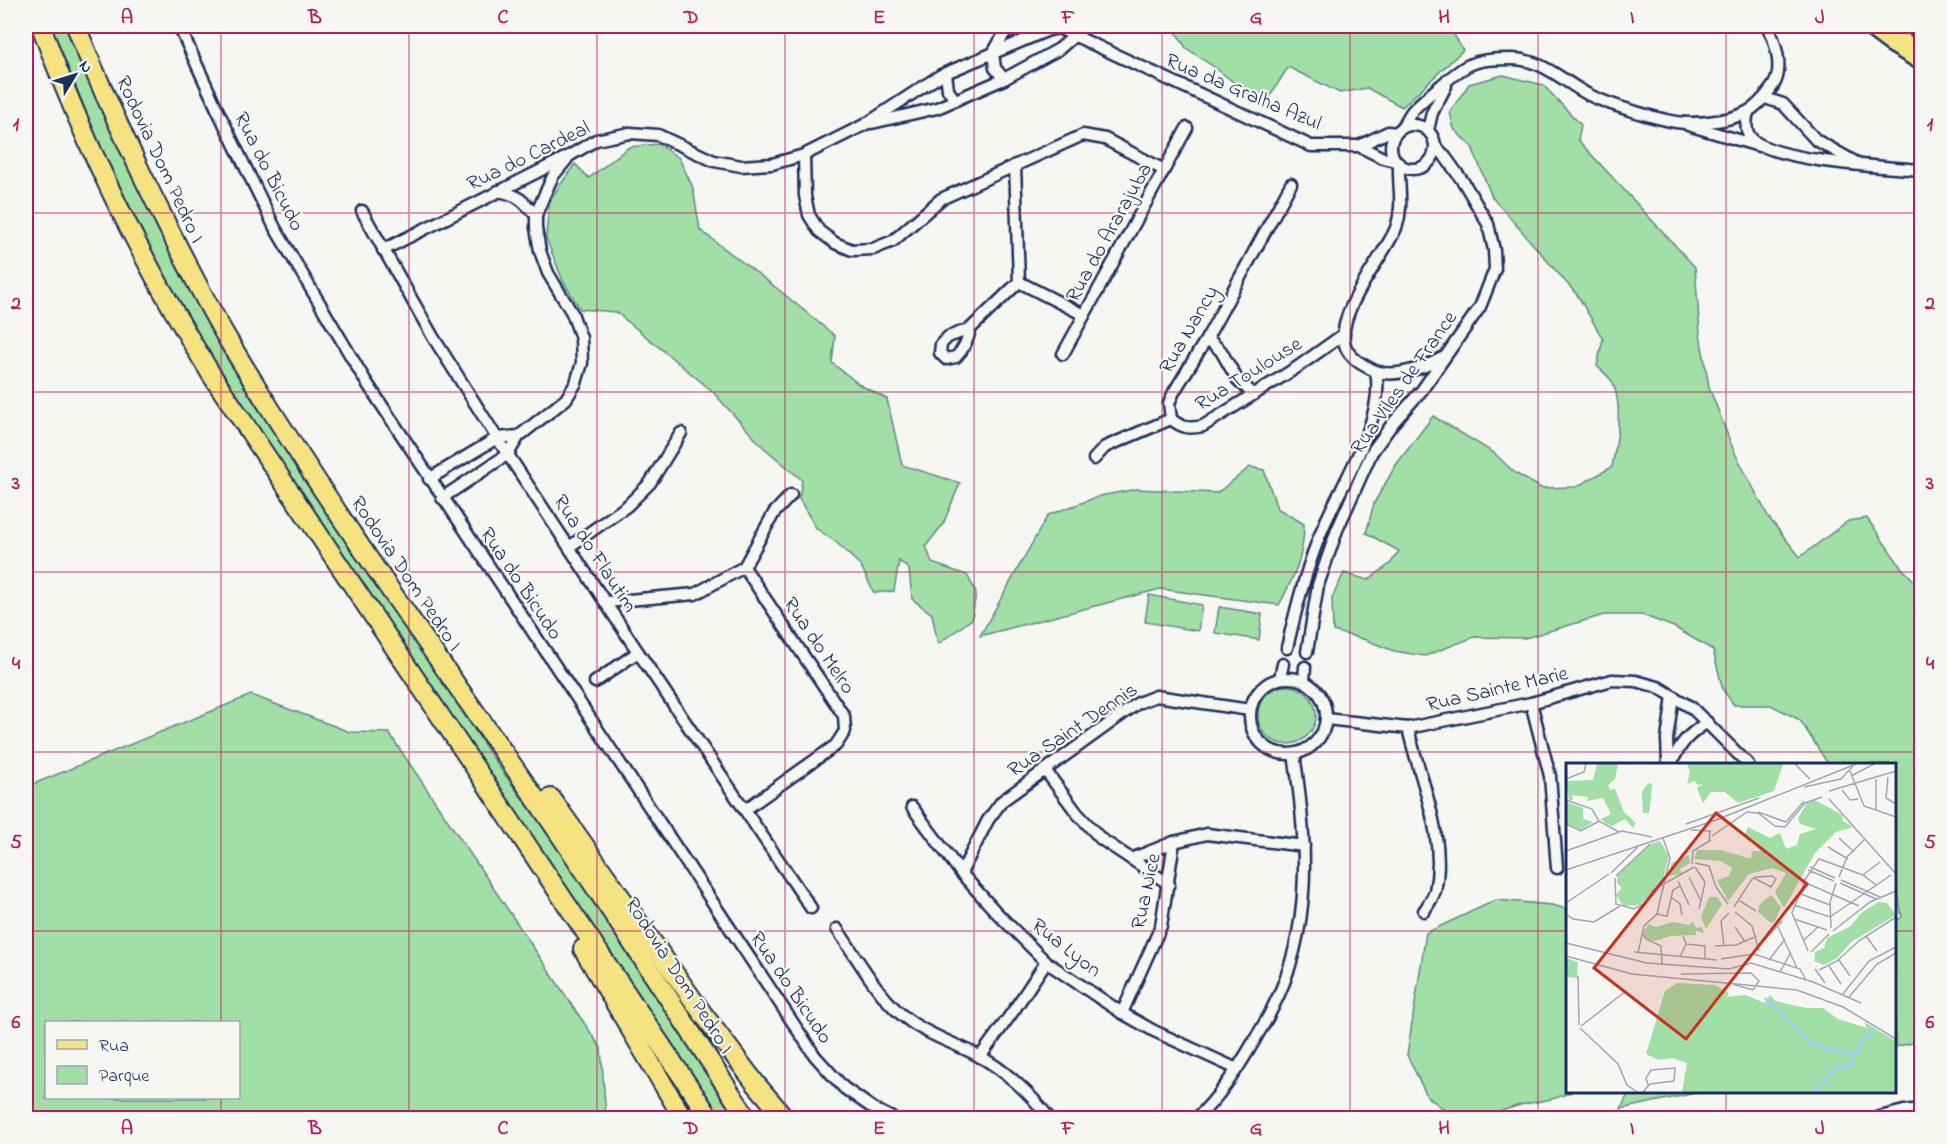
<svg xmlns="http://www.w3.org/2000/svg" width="1947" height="1144" font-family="'Indie Flower',sans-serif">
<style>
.green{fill:#a2dfa7;stroke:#5e8782;stroke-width:1.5;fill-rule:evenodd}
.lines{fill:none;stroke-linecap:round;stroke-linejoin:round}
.street-casing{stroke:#1b2f5e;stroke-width:15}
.primary-casing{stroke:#1b2f5e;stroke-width:21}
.highway-casing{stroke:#1b2f5e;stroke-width:22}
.street{stroke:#f6f6f2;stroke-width:10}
.primary{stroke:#f5e382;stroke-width:16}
.highway{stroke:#f5e382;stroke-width:18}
.grid{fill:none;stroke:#c2185b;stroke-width:1.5;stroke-opacity:0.55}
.labels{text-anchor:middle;stroke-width:4.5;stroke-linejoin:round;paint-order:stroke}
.street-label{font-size:21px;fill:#1b2f5e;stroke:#f6f6f2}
.inset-river{fill:none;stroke:#9fcefa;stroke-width:3}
.inset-road{fill:none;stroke:#9ea6b7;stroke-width:1.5}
.view{fill:#c8321e;fill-opacity:0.15;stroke:#c8321e;stroke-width:3}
.inset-edge{fill:none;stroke:#1b2f5e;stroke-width:3}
.neatline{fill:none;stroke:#c2185b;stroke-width:2}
.grid-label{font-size:20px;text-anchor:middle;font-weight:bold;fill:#c2185b}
</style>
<rect width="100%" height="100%" fill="#f6f6f2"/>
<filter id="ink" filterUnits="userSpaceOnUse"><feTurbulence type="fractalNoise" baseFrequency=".0167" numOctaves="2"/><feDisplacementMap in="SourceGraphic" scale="12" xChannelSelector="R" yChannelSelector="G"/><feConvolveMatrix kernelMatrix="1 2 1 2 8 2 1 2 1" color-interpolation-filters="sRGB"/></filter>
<g filter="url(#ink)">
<g class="green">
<path d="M 51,26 L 67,26 C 89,83 115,138 142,193 C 169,251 197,309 231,364 L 499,767 L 556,843 L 737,1118 L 718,1118 L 607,952 L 543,851 L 433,692 L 254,425 L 193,329 L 156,260 L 101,148 Z"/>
<path d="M 1172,26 L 1449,26 L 1463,50 L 1402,107 L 1367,88 L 1340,93 L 1288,67 L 1264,106 L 1214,67 L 1186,48 Z"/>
<path d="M 1503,75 L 1543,85 L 1581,125 L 1578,140 L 1695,267 L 1700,334 L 1709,387 L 1733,449 L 1769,518 L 1800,557 L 1848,521 L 1867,518 L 1901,567 L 1921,588 L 1921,1041 L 1895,1047 L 1895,922 L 1902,917 L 1895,876 L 1894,764 L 1828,764 L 1800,720 L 1771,705 L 1734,705 L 1723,690 L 1713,650 L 1674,627 L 1642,615 L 1604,615 L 1525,638 L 1474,637 L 1425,656 L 1394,651 L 1363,639 L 1333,631 L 1332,598 L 1344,573 L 1368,580 L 1390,564 L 1399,551 L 1366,533 L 1374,503 L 1396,465 L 1433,416 L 1494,453 L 1515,473 L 1541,488 L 1576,487 L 1612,467 C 1617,442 1623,408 1613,383 C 1610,377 1602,371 1597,366 L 1603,339 L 1578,296 L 1492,197 L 1472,147 L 1454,129 L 1450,112 L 1469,84 Z"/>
<path d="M 658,144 L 679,158 L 693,188 L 700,230 L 779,290 L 835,336 L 832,363 L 860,385 L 887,399 L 902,465 L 960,483 L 943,524 L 926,546 L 932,563 L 967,575 L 976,592 L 972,619 L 938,644 L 932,614 L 912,599 L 909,569 L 899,561 L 894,591 L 874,593 L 861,566 L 837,543 L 816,528 L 799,499 L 802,480 L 762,446 L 711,390 L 616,312 L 580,309 L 563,281 L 546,238 L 549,201 L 575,164 L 589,178 L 629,147 Z"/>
<path d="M 1250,467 L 1264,470 L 1277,508 L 1304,524 C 1304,556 1294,577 1279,605 L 1160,589 L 980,636 L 1048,515 L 1100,496 L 1137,489 L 1217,493 Z"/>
<path d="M 1149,595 L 1202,605 L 1198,631 L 1145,622 Z"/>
<path d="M 1219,607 L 1262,614 L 1259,640 L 1215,633 Z"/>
<circle cx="1287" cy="715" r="29"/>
<path d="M 251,695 L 350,732 L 389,733 L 601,1048 L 606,1118 L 26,1118 L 26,787 ZM 46,1022 L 238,1022 L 238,1098 L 46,1098 Z"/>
<path d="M 1496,900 L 1552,905 L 1567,909 L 1568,1092 L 1572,1092 L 1552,1099 L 1520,1105 L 1480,1118 L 1455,1118 L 1427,1096 L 1407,1055 L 1426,933 Z"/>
<path d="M 1629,1092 L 1700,1092 L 1621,1109 Z"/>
</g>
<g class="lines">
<g class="street-casing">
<g id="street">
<path d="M 179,26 L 218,111 L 275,228 L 365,380 L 815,1056 L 844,1088 L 874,1109 L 892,1118"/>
<path d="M 1054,26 L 1311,146 L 1359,146 L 1383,158 L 1396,161"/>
<path d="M 946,73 L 948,90 L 955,100"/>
<path d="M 1004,79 L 995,68 L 993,53 L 1007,29 L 1007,26"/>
<path d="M 1765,98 L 1783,104 L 1816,140 L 1857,163"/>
<path d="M 1748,112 C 1746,120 1745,131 1751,138 C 1773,162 1887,167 1922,170"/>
<path d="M 872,123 L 937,108 L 1004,79 L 1059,49 L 1086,26"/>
<circle cx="1413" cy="147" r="22"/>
<path d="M 1688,125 L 1759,146"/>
<path d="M 1402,128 C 1406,122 1409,114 1414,109 C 1424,99 1456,72 1467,66 C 1480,59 1498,59 1512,59 C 1542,59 1564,82 1589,95 C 1610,105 1653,118 1676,122 C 1696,125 1730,121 1747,112 C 1758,106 1766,96 1773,86 C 1784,70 1776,41 1767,26"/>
<path d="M 1428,130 L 1432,113 L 1446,86"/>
<path d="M 1359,146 L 1388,132 L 1396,133"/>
<path d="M 804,155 L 805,196 L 809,215 L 819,231 L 835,243 L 852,250 L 873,249 L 893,241 L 941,199 L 1083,135 L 1105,139 L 1164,170"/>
<path d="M 1399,164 C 1398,188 1404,205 1396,228 C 1384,258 1326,322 1349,353 C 1355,361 1363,365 1371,369 C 1391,380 1424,368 1442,358"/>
<path d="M 498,191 C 519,195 522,200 536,215"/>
<path d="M 362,211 L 433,337 L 497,438 L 638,652 L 811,908"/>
<path d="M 383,250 L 569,156 L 596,140 L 630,133 L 658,135 L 714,161 L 741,166 L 772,164 L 804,155 L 866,124 L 941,75 L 1046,31 L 1065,26"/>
<path d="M 1019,282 L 1084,315"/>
<path d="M 970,329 C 968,341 964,349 956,357 L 946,359 L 940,353 L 941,344 L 948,337 L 970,329 L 1019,282 L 1015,165"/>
<path d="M 1207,338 L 1221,351 L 1237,379 L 1253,394"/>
<path d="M 1063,354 L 1187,128"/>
<path d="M 1171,419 C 1182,428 1189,429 1203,426 L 1296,368 L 1344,334"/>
<path d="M 1094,459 L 1105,447 L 1171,419 L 1169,403 L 1174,392 L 1207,338 L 1291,184"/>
<path d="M 429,479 L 497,438 L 519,436"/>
<path d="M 442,498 L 508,454 L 519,436 L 566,399 L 576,383 L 582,363 L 581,338 L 572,313 L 548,273 L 540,251 L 536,228 L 536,215 L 543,198 L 553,176 L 567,159"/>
<path d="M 569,547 L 627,506 L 650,483 L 681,433"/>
<path d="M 744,567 L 844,716 L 845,731 L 836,745 L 746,809"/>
<path d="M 606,602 L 695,594 L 744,567 L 774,513 L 791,495"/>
<path d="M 1287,648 C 1296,608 1306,568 1322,530 C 1340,486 1386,419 1376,372"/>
<path d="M 1307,652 L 1318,585 L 1337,530 L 1372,452 L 1393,423 L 1422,390 L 1480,307 L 1495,269 L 1494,250 L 1488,224 L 1464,183 L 1444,155 L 1436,147"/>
<path d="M 1280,678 L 1283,664"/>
<circle cx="1288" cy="716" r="38"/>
<path d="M 1304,681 L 1305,667"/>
<path d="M 595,682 L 638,652"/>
<path d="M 1531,703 L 1550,776 L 1557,868"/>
<path d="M 1326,719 L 1408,728 L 1531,703 L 1612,680 L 1636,681 L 1658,687 L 1692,708 L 1748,764"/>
<path d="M 1408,728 C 1420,781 1447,836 1435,891 C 1433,898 1428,905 1424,911"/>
<path d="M 1668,764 L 1667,739 L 1673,696"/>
<path d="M 1671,764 C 1681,742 1687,736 1707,722"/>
<path d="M 1045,770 L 1077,813 L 1101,839 L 1169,884"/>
<path d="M 912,807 L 961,873 L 996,912 L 1046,962 L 1122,1013 L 1154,1031 L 1237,1069"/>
<path d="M 1131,859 L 1174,842 L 1207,834 L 1304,846"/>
<path d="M 961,873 L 988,820 L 1002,801 L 1138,703 L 1156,696 L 1250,710"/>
<path d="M 837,929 C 859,960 880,1001 911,1022 C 931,1036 956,1044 977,1055 C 1004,1069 1031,1094 1049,1118"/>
<path d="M 1122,1013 L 1161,926 L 1174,842"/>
<path d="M 980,1057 L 1014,1010 L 1046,962"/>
<path d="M 1197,1118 C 1220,1096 1238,1069 1254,1041 C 1260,1030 1267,1020 1272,1009 C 1314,929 1307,839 1294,754"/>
<path d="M 1876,1118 L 1904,1111 L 1922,1109"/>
</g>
</g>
<g class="primary-casing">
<g id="primary">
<path d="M 1868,26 L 1892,44 L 1922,62"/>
<path d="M 1895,26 L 1897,34 L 1910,49"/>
</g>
</g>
<g class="highway-casing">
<g id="highway">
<path d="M 41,26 C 85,147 143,263 211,374 L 710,1118"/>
<path d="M 76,26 C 97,80 122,133 147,185 C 174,239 200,293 231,345 C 315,485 410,619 504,753 C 588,873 667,996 747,1118"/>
<path d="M 551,798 L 703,1014 L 756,1084 L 785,1118"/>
<path d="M 583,949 L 683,1118"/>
</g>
</g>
<use href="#street" class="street"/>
<use href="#primary" class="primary"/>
<use href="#highway" class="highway"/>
</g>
</g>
<path class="grid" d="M 221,26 L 221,1022M 409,26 L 409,1118M 597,26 L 597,1118M 785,26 L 785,1118M 974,26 L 974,1118M 1162,26 L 1162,1118M 1350,26 L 1350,1118M 1538,26 L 1538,1118M 1726,26 L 1726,764M 26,213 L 1922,213M 26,392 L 1922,392M 26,572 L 1922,572M 26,752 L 1922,752M 26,931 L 1568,931M 1894,931 L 1922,931M 1726,1092 L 1726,1118M 221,1098 L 221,1118"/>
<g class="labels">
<g class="street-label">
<text transform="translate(1244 91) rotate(23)" y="7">Rua da Gralha Azul</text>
<text transform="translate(528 155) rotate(-26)" y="7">Rua do Cardeal</text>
<text transform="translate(161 159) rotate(65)" y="7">Rodovia Dom Pedro I</text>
<text transform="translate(270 171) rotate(63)" y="7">Rua do Bicudo</text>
<text transform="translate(1108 232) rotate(-61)" y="7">Rua do Ararajuba</text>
<text transform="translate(1188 329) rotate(-60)" y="7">Rua Nancy</text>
<text transform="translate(1248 373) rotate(-32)" y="7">Rua Toulouse</text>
<text transform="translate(1403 382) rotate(-55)" y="7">Rua Viles de France</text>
<text transform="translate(596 553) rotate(57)" y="7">Rua do Flautim</text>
<text transform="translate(407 573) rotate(56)" y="7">Rodovia Dom Pedro I</text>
<text transform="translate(522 583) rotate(56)" y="7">Rua do Bicudo</text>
<text transform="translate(820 645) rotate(56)" y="7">Rua do Melro</text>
<text transform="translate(1497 688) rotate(-13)" y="7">Rua Sainte Marie</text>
<text transform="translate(1072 729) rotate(-34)" y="7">Rua Saint Dennis</text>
<text transform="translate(1145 891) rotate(-78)" y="7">Rua Nice</text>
<text transform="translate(1067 947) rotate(38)" y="7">Rua Lyon</text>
<text transform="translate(680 975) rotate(57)" y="7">Rodovia Dom Pedro I</text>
<text transform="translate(792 987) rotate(56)" y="7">Rua do Bicudo</text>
</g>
</g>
<g transform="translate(1566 763)">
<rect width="330" height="330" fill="#f6f6f2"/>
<path d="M 31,1 L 52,1 L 49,16 L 42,22 L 44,27 L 49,26 L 58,49 L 70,60 L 67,65 L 59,56 L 46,63 L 39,60 L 35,56 L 45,51 L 37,35 L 21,38 L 22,34 L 6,32 L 7,37 L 3,38 L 0,18 L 27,17 ZM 121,1 L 217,1 L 208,28 L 172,40 L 159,29 L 145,29 L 137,40 L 131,25 L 137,21 L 132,22 L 129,18 L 121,21 L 124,9 ZM 82,20 L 86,21 L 84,45 L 83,50 L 77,50 L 76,29 ZM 249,37 L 276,52 L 277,58 L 287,64 L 270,69 L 249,90 L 218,145 L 209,129 L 220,110 L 206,105 L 183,111 L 162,138 L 151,117 L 163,113 L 166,105 L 155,98 L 128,96 L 131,87 L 155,87 L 185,96 L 186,88 L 195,88 L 179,71 L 182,64 L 204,75 L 214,70 L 220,86 L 231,82 L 234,71 L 250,66 L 234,61 L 232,55 L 241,40 ZM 0,39 L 17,45 L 17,56 L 27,59 L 15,67 L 0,60 ZM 94,78 L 103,93 L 96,120 L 74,142 L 57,143 L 50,132 L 56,125 L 51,120 L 51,113 L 84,81 ZM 123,92 L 124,100 L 114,106 L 116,111 L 103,113 L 105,100 ZM 205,132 L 215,144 L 209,158 L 205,160 L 192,149 L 193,142 ZM 143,134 L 151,134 L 156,141 L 140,166 L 135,154 ZM 312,139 L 321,140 L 330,152 L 285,179 L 271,195 L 258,202 L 248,198 L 249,189 L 258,185 L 261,175 L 285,163 L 294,151 ZM 107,159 L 122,162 L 127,159 L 130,165 L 136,164 L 138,170 L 130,168 L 130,172 L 104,173 L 89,178 L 81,176 L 77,169 L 83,161 L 90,164 ZM 0,195 L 12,199 L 11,215 L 0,214 ZM 111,220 L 149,222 L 163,230 L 161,234 L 179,232 L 199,240 L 204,232 L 209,238 L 240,245 L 257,245 L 272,256 L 301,265 L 298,259 L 330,278 L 330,329 L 116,329 L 121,300 L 106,295 L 92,297 L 80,291 L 99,228 Z" fill="#a2dfa7"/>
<path class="inset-river" d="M 199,235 L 247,282 L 290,292M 291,291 L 295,279 L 307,268M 248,329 L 272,303 L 281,305 L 289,295"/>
<path class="inset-road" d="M 229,1 L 244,16M 284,8 L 298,43 L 330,54M 285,13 L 308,1M 322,14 L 320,35 L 330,41M 0,16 L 18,9 L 20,1M 238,24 L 275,16 L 287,3M 276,27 L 284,37 L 292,36M 263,28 L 330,8M 263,36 L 330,111M 0,37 L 26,46 L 33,58M 310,47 L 310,16M 192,49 L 220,59 L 238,38M 0,61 L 15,68 L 33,58 L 53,69M 120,61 L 193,35M 125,67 L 144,68 L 143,79M 146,73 L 181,49 L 192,50 L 209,63 L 219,64 L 239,40 L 256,34M 273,75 L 288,89M 262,84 L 282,96M 0,88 L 56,68 L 86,74M 129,100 L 143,103 L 150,124 L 162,141M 126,101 L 127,88 L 145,77M 129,104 L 139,119M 244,104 L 269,115M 0,107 L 150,57 L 290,1M 242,107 L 268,118M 45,110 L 72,84M 297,112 L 314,99M 50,113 L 84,81M 123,114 L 135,138 L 133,146M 273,114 L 281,94 L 298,77M 49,115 L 50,141 L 68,146 L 78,141 L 87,127 L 128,104M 275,117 L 314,134M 112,118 L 123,142M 238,118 L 253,96 L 297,112 L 310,122M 237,120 L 239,118 L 226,150 L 242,188M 240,120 L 293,143M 274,120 L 310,136M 232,130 L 264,142M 105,134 L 114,141 L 116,152 L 115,148M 135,138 L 139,119M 174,138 L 190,148M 0,140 L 43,111M 93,141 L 98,122M 228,142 L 264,154 L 325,112M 168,144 L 186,116 L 190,114 L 192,114 L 206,113 L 210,116 L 205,124 L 188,115M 169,149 L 186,163 L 193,188M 0,151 L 7,156 L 28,159 L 54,143M 91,151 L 101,153 L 107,127 L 114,123M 228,156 L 261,167M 169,164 L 179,179M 212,164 L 231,205M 265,165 L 264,139 L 270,120M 267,168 L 304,139 L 330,128M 76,170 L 80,176 L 95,183 L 96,201M 300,173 L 311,188M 237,178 L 252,164M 0,180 L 81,200 L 163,206 L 185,200 L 247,219 L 295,240M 120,181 L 139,183 L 139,196M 149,183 L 170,182 L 191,173M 158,183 L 155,158 L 163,150M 193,183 L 216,158M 68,189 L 151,197M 245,189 L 263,171M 72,190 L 78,163 L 91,151 L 104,95 L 97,75M 0,193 L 66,211 L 231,227 L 277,244 L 330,276M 114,194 L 120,181 L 117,173M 155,196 L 188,191 L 234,206 L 240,217M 203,197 L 219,176M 273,197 L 284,213M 263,203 L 275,221M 253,207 L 271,198 L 294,177 L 330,154M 214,209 L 225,189M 252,210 L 249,206 L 259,220M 115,211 L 185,210 L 193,218 L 187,227 L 166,221M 12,213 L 13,262M 277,231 L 303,198 L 330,184M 283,234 L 311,201 L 330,190M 15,263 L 60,228M 14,265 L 52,301 L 61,322 L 71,329M 77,329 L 84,321 L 108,318 L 109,305 L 85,307 L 80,315 L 82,322"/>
<path class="view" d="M 150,50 L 241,121 L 120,276 L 28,205 Z"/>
<rect width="330" height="330" class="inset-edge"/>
</g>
<rect width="1947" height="1144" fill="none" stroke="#f6f6f2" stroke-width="66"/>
<rect x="45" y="1021" width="195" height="78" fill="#f6f6f2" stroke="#9ea6b7" stroke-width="1.5"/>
<rect x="57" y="1040" width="30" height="9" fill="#f5e382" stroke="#9ea6b7" stroke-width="1.5"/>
<text x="99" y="1051" font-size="18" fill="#1b2f5e">Rua</text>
<rect x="57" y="1066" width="30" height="18" fill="#a2dfa7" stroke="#9ea6b7" stroke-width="1.5"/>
<text x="99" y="1081" font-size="18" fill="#1b2f5e">Parque</text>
<g transform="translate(75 75) rotate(52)" stroke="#f6f6f2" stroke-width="4.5" paint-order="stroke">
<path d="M0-4.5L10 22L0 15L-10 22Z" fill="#1b2f5e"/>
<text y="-9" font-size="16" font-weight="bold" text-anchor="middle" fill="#1b2f5e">N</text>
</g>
<rect x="33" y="33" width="1881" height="1078" class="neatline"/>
<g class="grid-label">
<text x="127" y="23">A</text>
<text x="315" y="23">B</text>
<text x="503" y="23">C</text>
<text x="691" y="23">D</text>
<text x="879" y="23">E</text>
<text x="1068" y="23">F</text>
<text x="1256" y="23">G</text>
<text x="1444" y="23">H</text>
<text x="1632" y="23">I</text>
<text x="1820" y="23">J</text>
<text x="16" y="130">1</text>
<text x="1930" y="130">1</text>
<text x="16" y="309">2</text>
<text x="1930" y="309">2</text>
<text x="16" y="489">3</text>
<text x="1930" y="489">3</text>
<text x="16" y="669">4</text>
<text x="1930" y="669">4</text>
<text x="16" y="848">5</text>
<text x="1930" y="848">5</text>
<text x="16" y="1028">6</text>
<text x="1930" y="1028">6</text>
<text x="127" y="1134">A</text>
<text x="315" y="1134">B</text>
<text x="503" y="1134">C</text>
<text x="691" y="1134">D</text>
<text x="879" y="1134">E</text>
<text x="1068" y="1134">F</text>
<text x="1256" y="1134">G</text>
<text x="1444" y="1134">H</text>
<text x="1632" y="1134">I</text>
<text x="1820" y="1134">J</text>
</g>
</svg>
